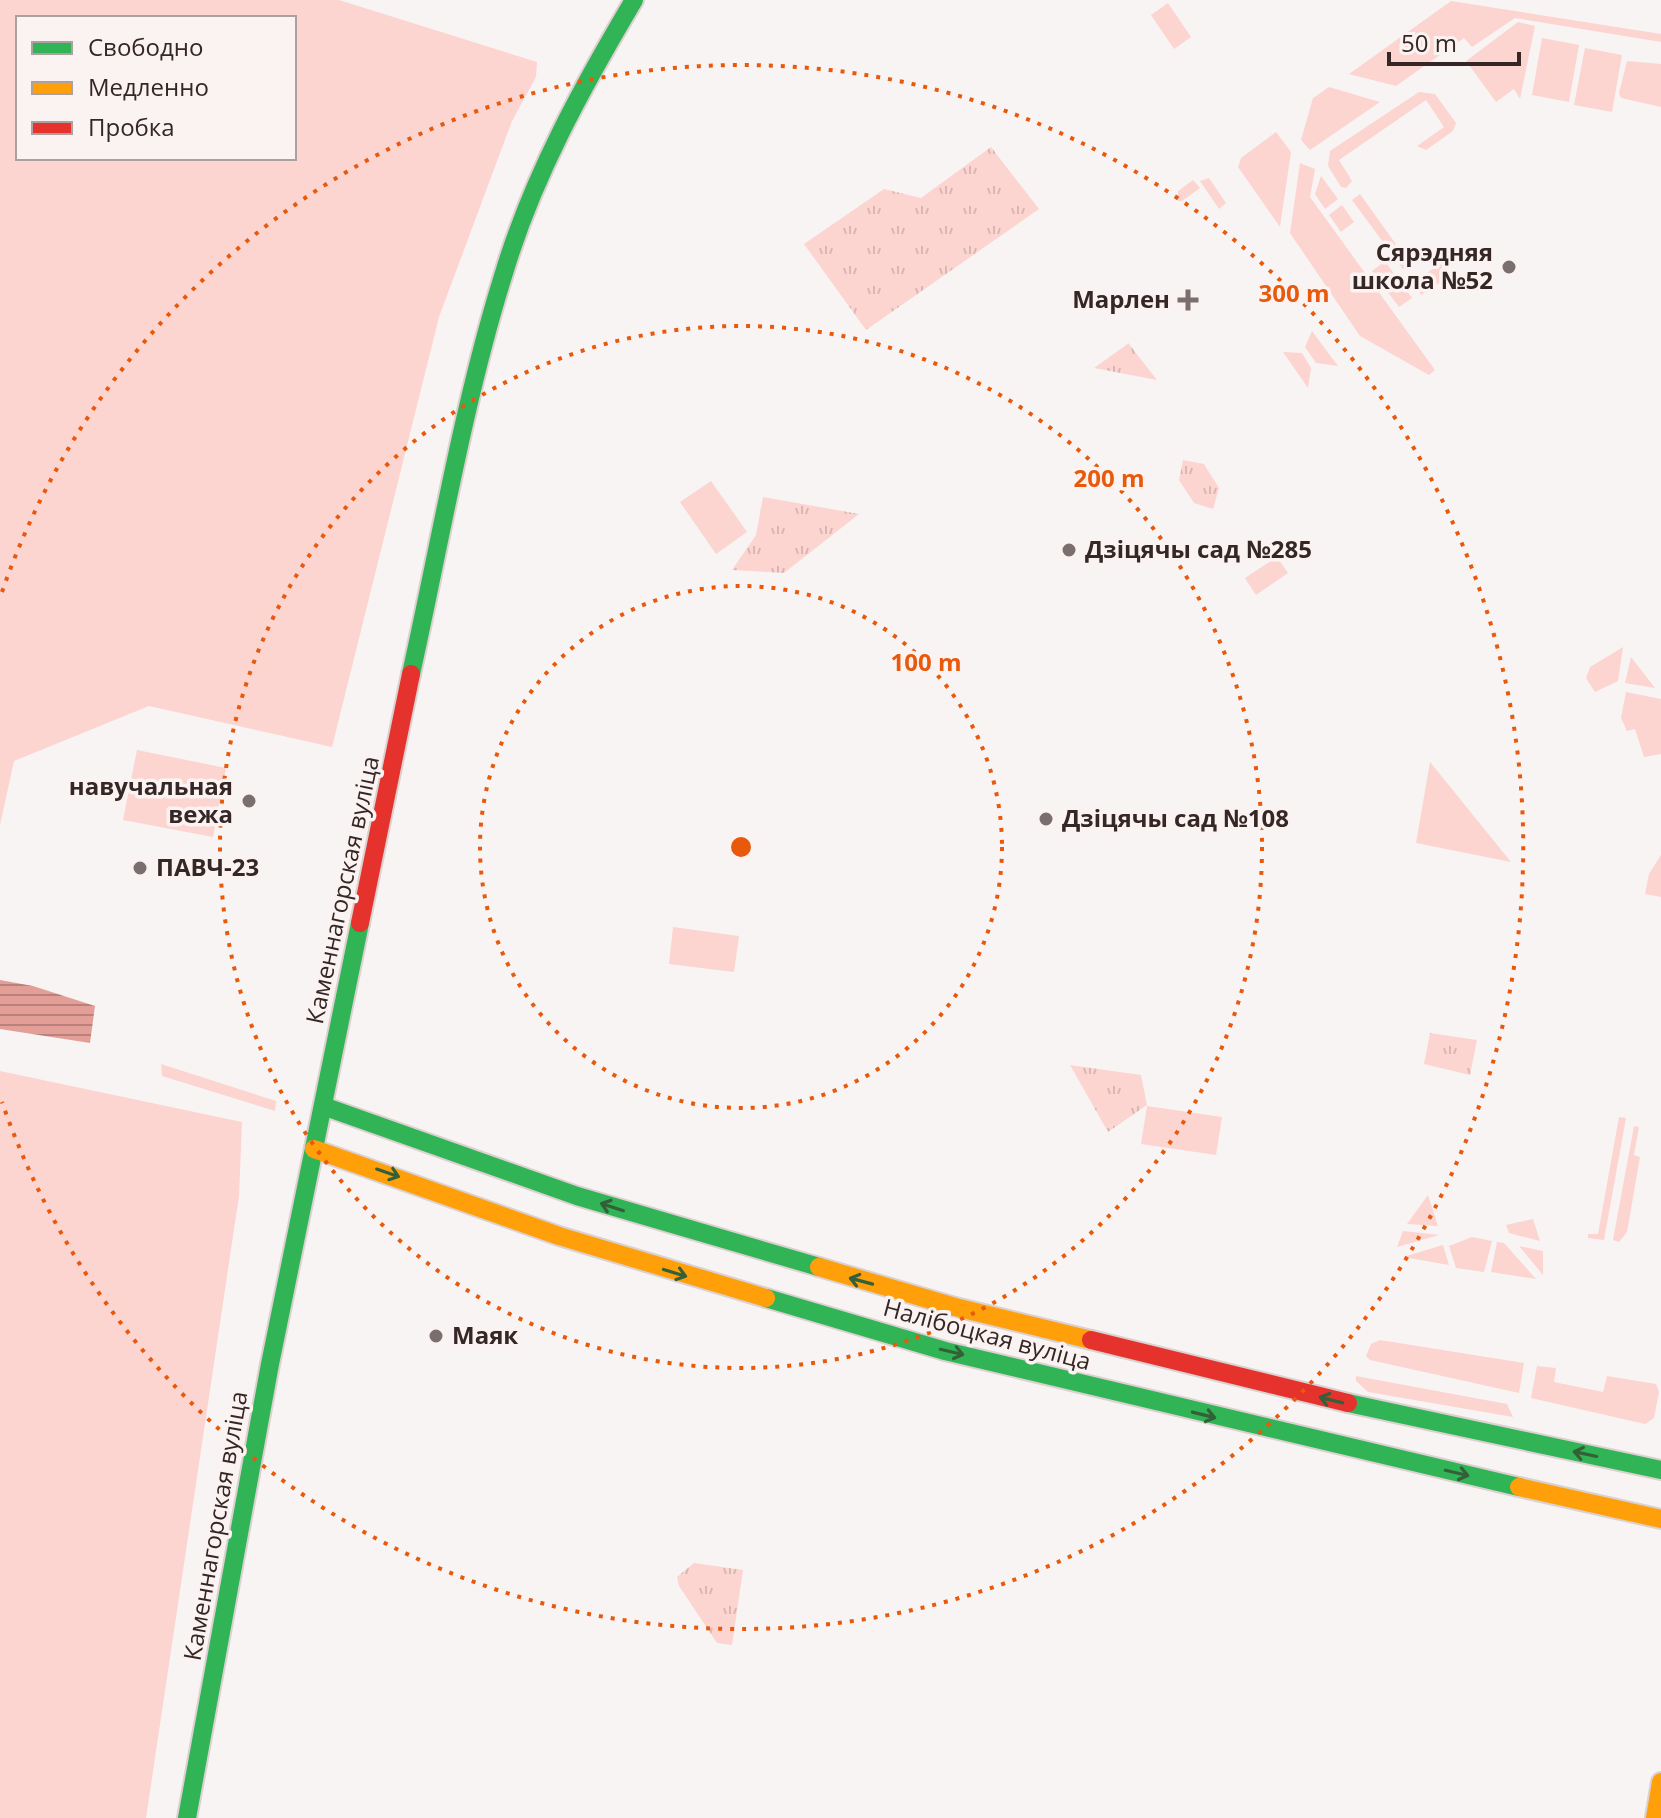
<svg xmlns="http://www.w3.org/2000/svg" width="1661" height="1818" font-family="'Open Sans',sans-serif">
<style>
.grass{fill:#fcd4d0;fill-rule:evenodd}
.park{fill:url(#park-tufts)}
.water{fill:url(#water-rules)}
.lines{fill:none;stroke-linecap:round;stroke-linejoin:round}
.fast-casing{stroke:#dad1d0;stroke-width:22}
.slow-casing{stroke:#dad1d0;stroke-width:22}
.jam-casing{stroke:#dad1d0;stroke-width:22}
.fast{stroke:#30b455;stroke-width:18}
.slow{stroke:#ff9f0a;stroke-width:18}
.jam{stroke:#e5322d;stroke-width:18}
.oneway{stroke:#335f39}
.ring{fill:none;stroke:#e8590c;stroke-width:4;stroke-dasharray:4 8}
.poi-dot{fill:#7a6f6e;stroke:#fbf3f2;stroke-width:3}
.labels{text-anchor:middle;stroke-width:7;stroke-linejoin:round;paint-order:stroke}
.poi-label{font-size:24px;font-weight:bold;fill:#352726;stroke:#fbf3f2;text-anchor:start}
.street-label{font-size:24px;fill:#352726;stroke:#fbf3f2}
.centre{fill:#e8590c;stroke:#fbf3f2;stroke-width:4}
.ring-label{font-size:24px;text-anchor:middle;font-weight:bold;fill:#e8590c;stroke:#fbf3f2;stroke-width:7;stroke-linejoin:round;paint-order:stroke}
</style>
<defs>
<pattern id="park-tufts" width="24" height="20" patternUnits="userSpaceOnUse" patternTransform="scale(2)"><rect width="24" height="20" fill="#fcd4d0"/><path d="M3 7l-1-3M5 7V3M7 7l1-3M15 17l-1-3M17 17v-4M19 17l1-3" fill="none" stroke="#d9b6b2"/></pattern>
<pattern id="water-rules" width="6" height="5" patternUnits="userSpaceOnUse" patternTransform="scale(2)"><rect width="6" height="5" fill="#e49e98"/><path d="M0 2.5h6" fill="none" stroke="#ba817c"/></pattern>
</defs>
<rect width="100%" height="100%" fill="#f9f4f4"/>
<g class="grass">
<path d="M 0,0 L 339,0 L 537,62 L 536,77 L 512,121 L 439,317 L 332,747 L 149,706 L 14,761 L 0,825 ZM 18,18 L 294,18 L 294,158 L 18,158 Z"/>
<path d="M 1451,1 L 1661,34 L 1661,42 L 1515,18 L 1472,47 L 1464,38 L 1396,86 L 1349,74 Z"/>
<path d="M 1168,3 L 1191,37 L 1174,49 L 1151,15 Z"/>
<path d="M 1518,22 L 1535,26 L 1520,99 L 1514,89 L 1496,102 L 1466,61 Z"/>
<path d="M 1542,38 L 1579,45 L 1569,102 L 1532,95 Z"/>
<path d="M 1585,48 L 1622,55 L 1612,112 L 1574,105 Z"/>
<path d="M 1627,61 L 1661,64 L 1661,107 L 1621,98 L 1619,93 Z"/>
<path d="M 1329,87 L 1380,102 L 1310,150 L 1301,140 L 1313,98 Z"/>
<path d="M 1419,92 L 1435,94 L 1456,123 L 1453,131 L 1426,150 L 1417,146 L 1444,127 L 1426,100 L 1339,160 L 1352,181 L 1346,188 L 1341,187 L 1328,166 L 1330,151 Z"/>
<path d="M 1276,132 L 1291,152 L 1280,227 L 1238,167 L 1241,158 Z"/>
<path d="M 1300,163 L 1315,169 L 1310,197 L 1435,370 L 1429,375 L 1360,336 L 1290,233 Z"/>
<path d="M 1321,176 L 1338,199 L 1325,209 L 1315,194 Z"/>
<path d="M 1209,178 L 1226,203 L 1219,209 L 1200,181 Z"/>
<path d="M 1193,180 L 1200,188 L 1182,201 L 1178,201 L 1178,191 Z"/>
<path d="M 1360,194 L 1410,264 L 1403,269 L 1352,200 Z"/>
<path d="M 1342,205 L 1354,222 L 1341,232 L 1329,215 Z"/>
<path d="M 1385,261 L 1397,278 L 1384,288 L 1372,271 Z"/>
<path d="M 1442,263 L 1450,276 L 1421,295 L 1413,282 Z"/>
<path d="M 1400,281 L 1412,298 L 1399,307 L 1387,291 Z"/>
<path d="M 1312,331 L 1338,366 L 1316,363 L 1305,347 Z"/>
<path d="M 1283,352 L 1302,353 L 1311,368 L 1308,388 Z"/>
<path d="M 711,481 L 747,532 L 716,554 L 680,502 Z"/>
<path d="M 1277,557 L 1288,573 L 1256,595 L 1245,578 Z"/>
<path d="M 1623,647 L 1618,681 L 1595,692 L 1586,678 L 1590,667 Z"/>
<path d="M 1631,657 L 1655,688 L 1625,683 Z"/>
<path d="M 1626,692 L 1661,699 L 1661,754 L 1644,757 L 1635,729 L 1627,731 L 1621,718 Z"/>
<path d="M 137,750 L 226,768 L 213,837 L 123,820 Z"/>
<path d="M 1430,762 L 1511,862 L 1416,843 Z"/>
<path d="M 1661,855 L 1661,897 L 1645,894 L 1649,874 Z"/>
<path d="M 673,927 L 739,936 L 734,972 L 669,964 Z"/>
<path d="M 161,1064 L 276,1101 L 275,1111 L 162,1076 Z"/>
<path d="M 0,1071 L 242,1122 L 239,1196 L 146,1818 L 0,1818 Z"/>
<path d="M 1147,1106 L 1222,1117 L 1216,1155 L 1141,1144 Z"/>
<path d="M 1619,1117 L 1626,1118 L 1604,1240 L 1588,1238 L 1588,1234 L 1598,1234 Z"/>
<path d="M 1634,1126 L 1639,1127 L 1634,1155 L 1640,1157 L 1627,1232 L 1619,1242 L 1613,1240 Z"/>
<path d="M 1428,1195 L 1438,1226 L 1407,1224 Z"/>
<path d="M 1533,1219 L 1540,1241 L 1509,1233 L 1506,1225 Z"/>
<path d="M 1403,1231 L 1439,1235 L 1397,1247 Z"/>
<path d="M 1472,1237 L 1492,1241 L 1484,1272 L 1456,1268 L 1449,1246 Z"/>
<path d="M 1497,1242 L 1504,1243 L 1536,1279 L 1491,1272 Z"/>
<path d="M 1443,1245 L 1449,1265 L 1403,1257 Z"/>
<path d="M 1519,1246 L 1543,1251 L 1543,1275 Z"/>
<path d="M 1380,1340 L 1524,1363 L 1519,1393 L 1370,1360 L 1366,1356 L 1371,1344 Z"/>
<path d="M 1537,1366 L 1556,1368 L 1554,1382 L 1603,1392 L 1607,1376 L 1656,1384 L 1659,1392 L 1654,1418 L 1645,1424 L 1531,1398 Z"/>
<path d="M 1356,1376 L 1507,1404 L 1513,1417 L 1368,1392 L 1356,1381 Z"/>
</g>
<g class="park">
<path d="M 991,147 L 1039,209 L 866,330 L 804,244 L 884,189 L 921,198 Z"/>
<path d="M 1129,343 L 1129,344 L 1157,380 L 1094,368 Z"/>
<path d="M 1183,460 L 1204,464 L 1219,488 L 1213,509 L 1194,503 L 1179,480 Z"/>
<path d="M 763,497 L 859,514 L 784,573 L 732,570 L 756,535 Z"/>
<path d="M 1430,1033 L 1477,1040 L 1470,1075 L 1424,1064 Z"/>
<path d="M 1070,1065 L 1141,1075 L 1147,1105 L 1108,1132 Z"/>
<path d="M 694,1563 L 743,1570 L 732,1645 L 717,1643 L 679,1586 L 677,1577 Z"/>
</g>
<path class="water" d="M 0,980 L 33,986 L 95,1006 L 90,1043 L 0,1029 Z"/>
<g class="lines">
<g class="fast-casing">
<g id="fast">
<path d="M 411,674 C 440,543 464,400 504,273 C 533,176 583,86 634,0"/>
<path d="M 323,1106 L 577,1196 L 819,1267"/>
<path d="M 766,1298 L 945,1351 L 1519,1487"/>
<path d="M 1348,1403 L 1661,1470"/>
<path d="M 187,1818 L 270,1364 L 360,923"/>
</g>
</g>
<g class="slow-casing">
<g id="slow">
<path d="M 314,1149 L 559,1236 L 766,1298"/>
<path d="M 819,1267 L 955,1307 L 1091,1340"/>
<path d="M 1519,1487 L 1661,1519"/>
<path d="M 1655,1818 L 1661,1782"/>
</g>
</g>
<g class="jam-casing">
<g id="jam">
<path d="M 360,923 L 411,674"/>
<path d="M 1091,1340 L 1348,1403"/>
</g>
</g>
<use href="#fast" class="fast"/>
<use href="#slow" class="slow"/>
<use href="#jam" class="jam"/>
</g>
<defs><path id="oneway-shaft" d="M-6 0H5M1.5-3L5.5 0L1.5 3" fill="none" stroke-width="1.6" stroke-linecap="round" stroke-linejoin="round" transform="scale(2)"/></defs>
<g class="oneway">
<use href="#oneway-shaft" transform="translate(388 1173) rotate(19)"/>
<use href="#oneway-shaft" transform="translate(612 1207) rotate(-162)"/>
<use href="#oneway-shaft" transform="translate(675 1273) rotate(17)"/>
<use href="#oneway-shaft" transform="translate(861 1281) rotate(-165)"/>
<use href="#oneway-shaft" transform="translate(952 1352) rotate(13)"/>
<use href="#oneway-shaft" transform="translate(1331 1400) rotate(-166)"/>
<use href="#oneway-shaft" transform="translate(1204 1415) rotate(14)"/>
<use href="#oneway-shaft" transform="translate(1585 1454) rotate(-168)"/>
<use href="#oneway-shaft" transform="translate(1457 1473) rotate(13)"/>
</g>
<g class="ring">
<circle cx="741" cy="847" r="261"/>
<circle cx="741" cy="847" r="521"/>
<path d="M2 592A782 782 0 1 1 2 1102"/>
</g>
<g class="poi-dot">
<circle cx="1509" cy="267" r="8"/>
<path d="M1184 288h8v8h8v8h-8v8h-8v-8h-8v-8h8z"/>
<circle cx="1069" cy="550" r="8"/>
<circle cx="249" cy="801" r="8"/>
<circle cx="1046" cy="819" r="8"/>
<circle cx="140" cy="868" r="8"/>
<circle cx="436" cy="1336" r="8"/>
</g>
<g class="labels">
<g class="poi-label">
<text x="1493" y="261" text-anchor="end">Сярэдняя<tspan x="1493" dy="28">школа №52</tspan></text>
<text x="1170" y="308" text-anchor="end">Марлен</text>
<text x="1085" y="558">Дзіцячы сад №285</text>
<text x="233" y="795" text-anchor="end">навучальная<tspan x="233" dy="28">вежа</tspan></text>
<text x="1062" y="827">Дзіцячы сад №108</text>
<text x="156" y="876">ПАВЧ-23</text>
<text x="452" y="1344">Маяк</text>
</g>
<g class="street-label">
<text transform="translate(343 890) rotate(-78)" y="8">Каменнагорская вуліца</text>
<text transform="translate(987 1335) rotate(15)" y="8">Налібоцкая вуліца</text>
<text transform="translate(216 1526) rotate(-80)" y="8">Каменнагорская вуліца</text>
</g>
</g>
<circle cx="741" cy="847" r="12" class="centre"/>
<g class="ring-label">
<text x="1294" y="302">300 m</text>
<text x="1109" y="487">200 m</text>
<text x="926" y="671">100 m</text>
</g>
<rect x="16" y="16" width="280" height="144" fill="#fbf3f2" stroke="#aca1a0" stroke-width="2"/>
<rect x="32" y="42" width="40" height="12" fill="#30b455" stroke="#aca1a0" stroke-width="2"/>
<text x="88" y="56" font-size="24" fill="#352726">Свободно</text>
<rect x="32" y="82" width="40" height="12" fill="#ff9f0a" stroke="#aca1a0" stroke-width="2"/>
<text x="88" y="96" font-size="24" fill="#352726">Медленно</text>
<rect x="32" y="122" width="40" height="12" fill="#e5322d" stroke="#aca1a0" stroke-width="2"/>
<text x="88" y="136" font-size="24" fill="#352726">Пробка</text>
<path d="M1389 52v12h130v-12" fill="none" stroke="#352726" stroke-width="4"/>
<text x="1401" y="52" font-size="24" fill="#352726" stroke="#fbf3f2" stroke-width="6" paint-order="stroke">50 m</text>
</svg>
